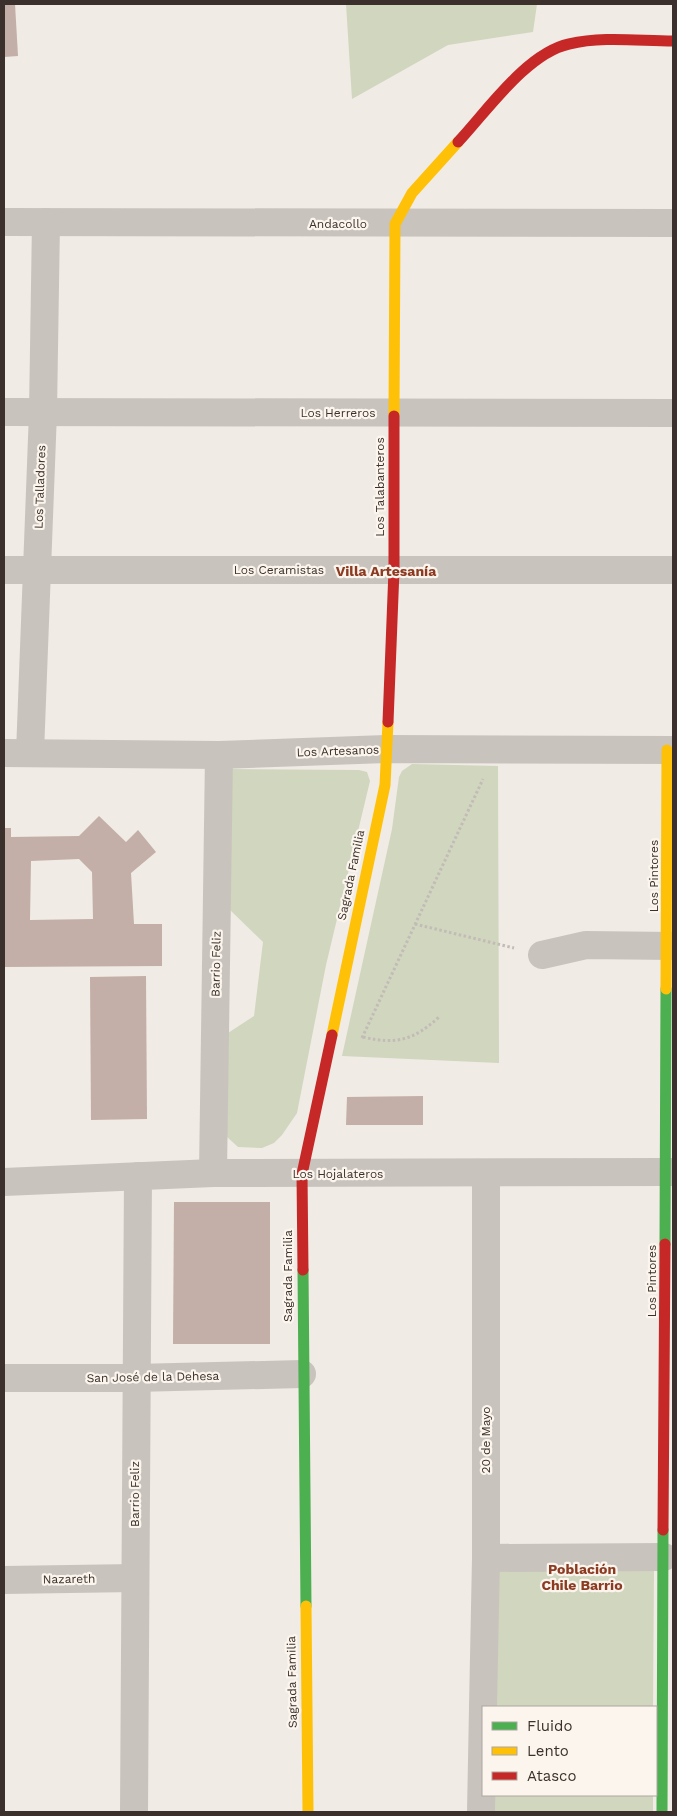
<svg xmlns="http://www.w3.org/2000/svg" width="677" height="1816" font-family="'Work Sans',sans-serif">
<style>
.green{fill:#d1d6bf}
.building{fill:#c3afa7;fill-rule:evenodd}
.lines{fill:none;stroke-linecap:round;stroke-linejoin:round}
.path{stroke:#c2bbb6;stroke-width:3;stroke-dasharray:2.5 2.5;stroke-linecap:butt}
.street{stroke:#c9c3be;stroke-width:28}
.fast{stroke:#4caf50;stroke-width:11}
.slow{stroke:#ffc107;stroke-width:11}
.jam{stroke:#c62828;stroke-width:11}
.labels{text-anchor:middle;stroke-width:4.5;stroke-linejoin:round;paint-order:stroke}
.street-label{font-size:12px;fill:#3b302b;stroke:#fbf5ee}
.neighbourhood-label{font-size:14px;font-weight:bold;fill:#8c3b22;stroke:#fbf5ee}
</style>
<rect width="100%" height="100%" fill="#f0ebe5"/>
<g class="green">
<path d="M 346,4 L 537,4 L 533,32 L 448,45 L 352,99 Z"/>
<path d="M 412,764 L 498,766 L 499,1063 L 342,1056 L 392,829 L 399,777 L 402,771 Z"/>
<path d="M 231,769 L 359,770 L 367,772 L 370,781 L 326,965 L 297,1113 L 282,1135 L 274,1143 L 262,1148 L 238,1147 L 226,1136 L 228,1033 L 254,1016 L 263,942 L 229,909 Z"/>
<path d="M 498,1566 L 654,1568 L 653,1707 L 496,1707 Z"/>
<path d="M 495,1795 L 653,1795 L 653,1812 L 494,1812 Z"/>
</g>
<g class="building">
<path d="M 4,4 L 15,4 L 18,56 L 4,57 Z"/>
<path d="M 99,816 L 126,842 L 138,830 L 156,852 L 131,873 L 134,924 L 162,924 L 162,966 L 4,967 L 4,828 L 11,828 L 11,837 L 79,836 ZM 79,859 L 92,872 L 93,919 L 30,920 L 31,861 Z"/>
<path d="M 146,976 L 147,1119 L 91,1120 L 90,977 Z"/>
<path d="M 423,1096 L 423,1125 L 346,1125 L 347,1097 Z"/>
<path d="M 174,1202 L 270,1202 L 270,1344 L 173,1344 Z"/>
</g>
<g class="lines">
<g class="path">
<path d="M 415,924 L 514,948"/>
<path d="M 363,1037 C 396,1045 414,1040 439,1017"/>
<path d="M 362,1038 L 483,779"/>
</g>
<g class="street">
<path d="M 4,222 L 673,223"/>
<path d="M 4,412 L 673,413"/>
<path d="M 4,570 L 673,570"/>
<path d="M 4,753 L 219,755 L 386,749 L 673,750"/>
<path d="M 30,753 L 43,412 L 46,222"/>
<path d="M 542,955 L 586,945 L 673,946"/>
<path d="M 213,1173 L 219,755"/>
<path d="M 4,1182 L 213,1173 L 673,1172"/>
<path d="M 4,1378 L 135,1378 L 302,1374"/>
<path d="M 486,1558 L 664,1557"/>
<path d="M 4,1580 L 135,1578"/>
<path d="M 483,1707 L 486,1558 L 486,1173"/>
<path d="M 134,1812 L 138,1176"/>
<path d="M 481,1812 L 483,1708"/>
</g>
<g class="fast">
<path d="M 665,1244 L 666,989"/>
<path d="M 303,1270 L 306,1606"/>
<path d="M 662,1812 L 663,1530"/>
</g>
<g class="slow">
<path d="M 394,416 L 395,224 L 412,193 L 458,142"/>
<path d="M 666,989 L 667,750"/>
<path d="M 332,1035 L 385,785 L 388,722"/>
<path d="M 306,1606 L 308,1812"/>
</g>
<g class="jam">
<path d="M 458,142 C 487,111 527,53 569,44 C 603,36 639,41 673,41"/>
<path d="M 388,722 L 394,570 L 394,416"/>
<path d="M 303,1270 L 302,1174 L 332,1035"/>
<path d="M 663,1530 L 665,1244"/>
</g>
</g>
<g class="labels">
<g class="street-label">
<text x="338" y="228">Andacollo</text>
<text x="338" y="417">Los Herreros</text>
<text transform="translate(40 487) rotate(-88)" y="4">Los Talladores</text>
<text transform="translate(380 487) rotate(-90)" y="4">Los Talabanteros</text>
<text x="279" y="574">Los Ceramistas</text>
<text transform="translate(338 751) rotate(-2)" y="4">Los Artesanos</text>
<text transform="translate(351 875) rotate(-78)" y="4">Sagrada Familia</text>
<text transform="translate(654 876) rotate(-90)" y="4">Los Pintores</text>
<text transform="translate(216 964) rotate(-89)" y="4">Barrio Feliz</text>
<text x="338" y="1178">Los Hojalateros</text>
<text transform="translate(288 1276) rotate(-90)" y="4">Sagrada Familia</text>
<text transform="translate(652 1281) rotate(-90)" y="4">Los Pintores</text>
<text transform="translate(153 1377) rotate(-1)" y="4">San José de la Dehesa</text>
<text transform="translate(486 1440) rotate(-90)" y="4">20 de Mayo</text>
<text transform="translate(135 1494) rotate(-90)" y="4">Barrio Feliz</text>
<text transform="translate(69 1579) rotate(-1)" y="4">Nazareth</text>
<text transform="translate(292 1682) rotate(-91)" y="4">Sagrada Familia</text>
</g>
<g class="neighbourhood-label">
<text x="386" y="576">Villa Artesanía</text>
<text x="582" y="1574">Población<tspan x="582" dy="16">Chile Barrio</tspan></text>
</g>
</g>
<rect width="677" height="1816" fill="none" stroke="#3b302b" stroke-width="10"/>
<rect x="482" y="1706" width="175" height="90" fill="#fbf5ee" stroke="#aea6a0"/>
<rect x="492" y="1722" width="25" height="8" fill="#4caf50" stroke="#aea6a0"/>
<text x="527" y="1731" font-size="15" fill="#3b302b">Fluido</text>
<rect x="492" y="1747" width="25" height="8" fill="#ffc107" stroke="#aea6a0"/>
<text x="527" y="1756" font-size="15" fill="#3b302b">Lento</text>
<rect x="492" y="1772" width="25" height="8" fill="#c62828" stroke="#aea6a0"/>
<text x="527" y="1781" font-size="15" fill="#3b302b">Atasco</text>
</svg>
